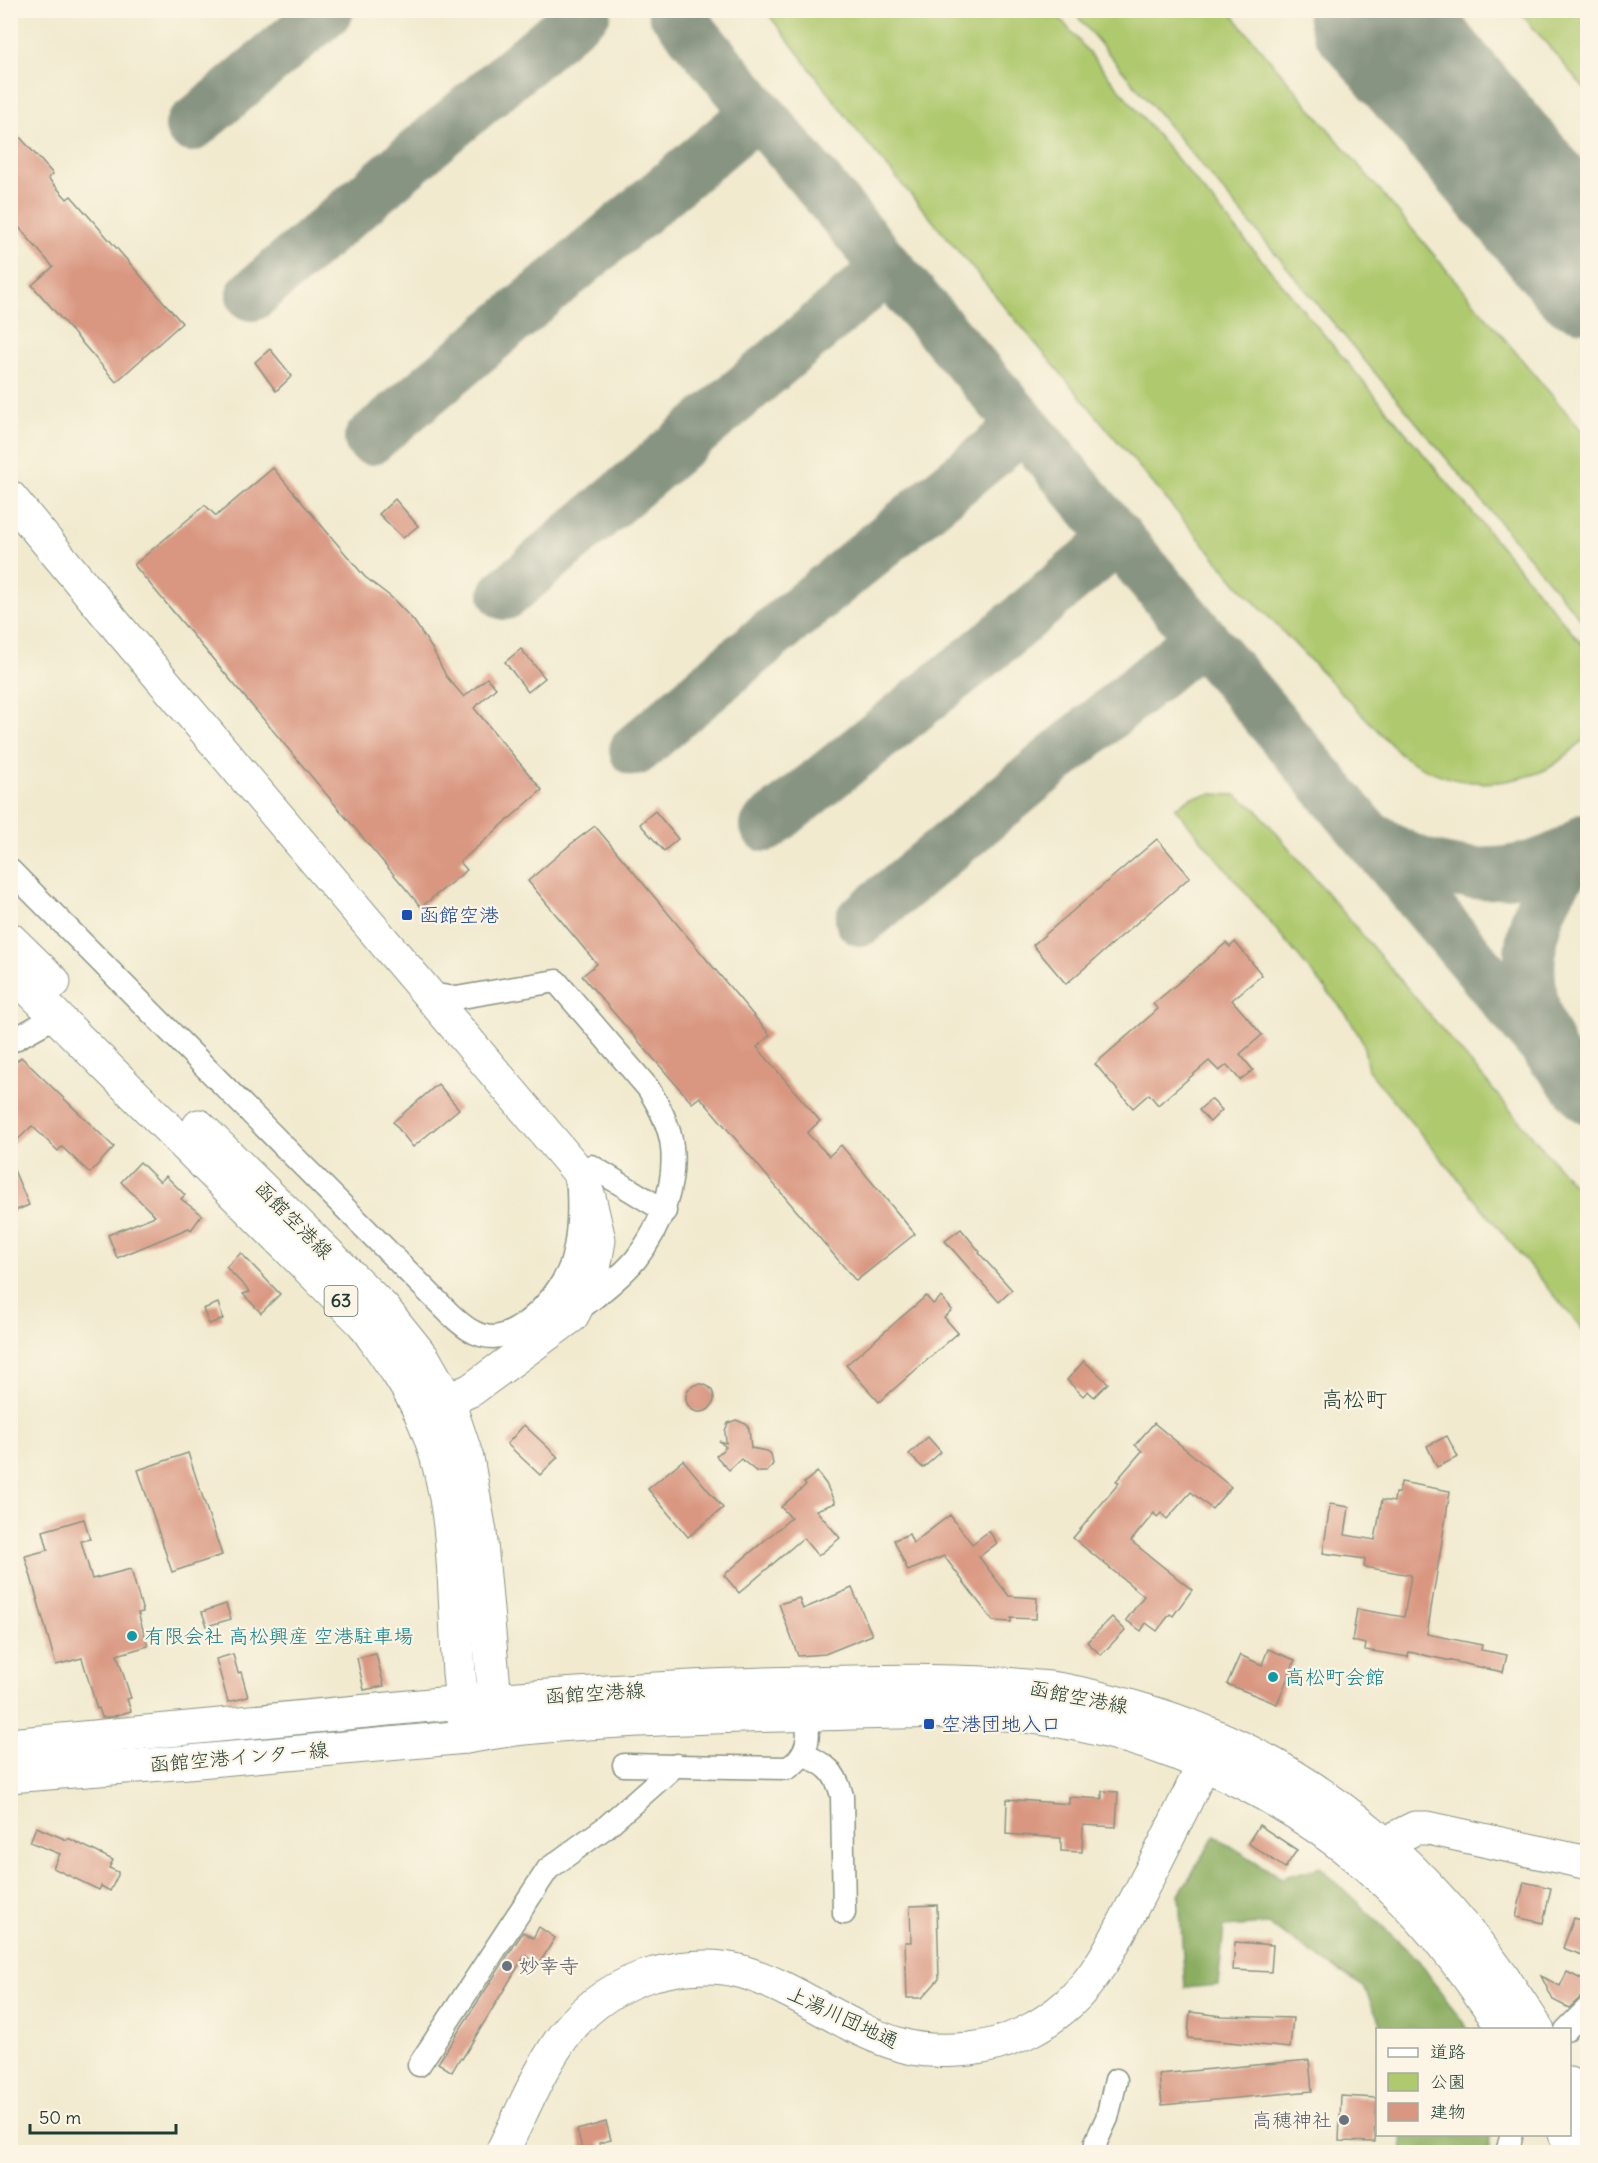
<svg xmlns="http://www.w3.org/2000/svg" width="1598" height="2163" font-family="Delius,'Klee One',sans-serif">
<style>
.green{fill:#afc96e;stroke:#678351;stroke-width:1.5}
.forest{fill:#8bad61;stroke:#55754a;stroke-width:1.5}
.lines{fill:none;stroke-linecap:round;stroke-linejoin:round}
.taxiway{stroke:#889482;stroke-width:52}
.runway{stroke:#889482;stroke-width:130}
.building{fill:#d99781}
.street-casing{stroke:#889482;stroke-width:25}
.secondary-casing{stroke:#889482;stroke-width:35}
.primary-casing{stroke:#889482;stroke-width:35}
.street{stroke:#fff;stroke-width:22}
.secondary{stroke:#fff;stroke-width:33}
.primary{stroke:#fff;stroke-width:33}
.transit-dot{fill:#1a4fb4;stroke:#fcf5e5;stroke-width:2}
.culture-dot{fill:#0f9aa8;stroke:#fcf5e5;stroke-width:2}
.worship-dot{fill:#6b7280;stroke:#fcf5e5;stroke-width:2}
.labels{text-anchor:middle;stroke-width:4.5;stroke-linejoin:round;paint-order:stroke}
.shield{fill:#fcf5e5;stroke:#617469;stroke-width:1.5}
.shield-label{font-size:18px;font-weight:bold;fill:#1f3d34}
.transit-label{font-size:20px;fill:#164399;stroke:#fcf5e5;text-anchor:start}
.street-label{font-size:20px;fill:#1f3d34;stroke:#fcf5e5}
.culture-label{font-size:20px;fill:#0d838f;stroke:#fcf5e5;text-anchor:start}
.worship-label{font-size:20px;fill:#5b616d;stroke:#fcf5e5;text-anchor:start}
.quarter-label{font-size:22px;fill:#1f3d34;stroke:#fcf5e5}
</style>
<rect width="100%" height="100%" fill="#fcf5e5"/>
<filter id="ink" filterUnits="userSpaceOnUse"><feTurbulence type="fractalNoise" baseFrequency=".0167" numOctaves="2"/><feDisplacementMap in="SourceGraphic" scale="12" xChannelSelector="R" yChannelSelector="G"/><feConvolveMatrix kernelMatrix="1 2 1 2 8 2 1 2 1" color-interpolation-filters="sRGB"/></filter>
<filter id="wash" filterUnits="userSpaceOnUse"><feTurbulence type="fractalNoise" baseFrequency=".008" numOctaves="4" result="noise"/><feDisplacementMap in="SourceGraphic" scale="24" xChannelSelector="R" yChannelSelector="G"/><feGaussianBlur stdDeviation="1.35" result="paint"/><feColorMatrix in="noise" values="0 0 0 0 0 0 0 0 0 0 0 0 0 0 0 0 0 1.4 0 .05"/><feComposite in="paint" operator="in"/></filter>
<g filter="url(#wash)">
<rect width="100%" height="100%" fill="#f1eacf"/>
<g class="green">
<path d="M 766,11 L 1054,11 L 1587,650 L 1587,737 C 1574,748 1562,761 1547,769 C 1539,773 1529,776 1520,778 C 1478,789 1437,780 1401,755 L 1239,586 L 859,133 Z"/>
<path d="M 1073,11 L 1229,11 L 1587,437 L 1587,627 Z"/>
<path d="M 1519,11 L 1587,11 L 1587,92 Z"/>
<path d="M 1211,794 L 1235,795 L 1256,809 L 1587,1201 L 1587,1335 L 1368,1070 L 1363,1043 L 1347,1015 L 1175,808 L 1192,797 Z"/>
</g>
<g class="forest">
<path d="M 1215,1836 L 1281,1878 L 1320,1867 L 1419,1961 L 1467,2029 L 1383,2029 L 1364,1987 L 1268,1924 L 1224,1927 L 1218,1985 L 1185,1988 L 1179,1894 Z"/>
<path d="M 1402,2135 L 1490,2135 L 1489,2152 L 1403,2152 Z"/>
</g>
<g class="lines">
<g class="taxiway">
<path d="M 673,10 L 888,268 L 1024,426 L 1588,1098"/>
<path d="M 191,126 L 328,10"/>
<path d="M 252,295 L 586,10"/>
<path d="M 370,439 L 758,112"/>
<path d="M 505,594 L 888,268"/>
<path d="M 635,750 L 739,661 L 1024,426"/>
<path d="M 766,826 L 988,648 L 1118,538"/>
<path d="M 1377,840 C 1435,884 1530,886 1588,838"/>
<path d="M 861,920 L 1201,638"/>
<path d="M 1547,1041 C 1526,1004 1524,949 1540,910 C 1550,885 1566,864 1582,843"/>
</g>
<path class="runway" d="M 1372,10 L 1588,267"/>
</g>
<g id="blocks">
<g class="building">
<path d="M 10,126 L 53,174 L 48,178 L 67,199 L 71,196 L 182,323 L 116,382 L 32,285 L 53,267 L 10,217 Z"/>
<path d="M 270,349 L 292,376 L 276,391 L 255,362 Z"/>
<path d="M 273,468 L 365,577 L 391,597 L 414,621 L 433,650 L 446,676 L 464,697 L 487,678 L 496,688 L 474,708 L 542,790 L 460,862 L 467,870 L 421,907 L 134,565 L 205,505 L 216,516 Z"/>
<path d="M 395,499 L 418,526 L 403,538 L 379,514 Z"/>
<path d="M 521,649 L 545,678 L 528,692 L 505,662 Z"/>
<path d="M 655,811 L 678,839 L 664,851 L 640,824 Z"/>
<path d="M 595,826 L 770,1035 L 757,1047 L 820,1121 L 807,1133 L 829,1156 L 841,1145 L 915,1234 L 856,1281 L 700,1097 L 692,1103 L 582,976 L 597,964 L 528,881 L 571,844 Z"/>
<path d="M 1157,839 L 1190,877 L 1066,984 L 1033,945 Z"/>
<path d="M 1235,942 L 1262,975 L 1232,1000 L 1262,1035 L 1240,1054 L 1253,1070 L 1240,1080 L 1227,1065 L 1219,1071 L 1209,1061 L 1158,1105 L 1149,1094 L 1133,1108 L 1095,1064 L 1158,1009 L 1153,1004 L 1226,943 L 1230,947 Z"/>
<path d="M 21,1057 L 114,1147 L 90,1173 L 62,1147 L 58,1151 L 32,1126 L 10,1147 L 10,1068 Z"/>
<path d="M 438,1084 L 459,1109 L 413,1147 L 393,1122 Z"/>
<path d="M 1211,1099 L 1222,1110 L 1210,1122 L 1199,1110 Z"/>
<path d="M 10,1161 L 29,1205 L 10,1213 Z"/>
<path d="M 140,1162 L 160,1182 L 166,1176 L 185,1195 L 181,1199 L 202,1215 L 191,1230 L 189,1228 L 117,1258 L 108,1235 L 155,1216 L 121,1182 Z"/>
<path d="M 961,1229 L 980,1252 L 979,1253 L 1012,1290 L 999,1302 L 945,1241 Z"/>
<path d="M 241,1253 L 280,1294 L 261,1313 L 243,1294 L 250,1292 L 226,1267 Z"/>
<path d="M 926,1296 L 933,1304 L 941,1297 L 952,1310 L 944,1317 L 958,1333 L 879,1402 L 846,1365 Z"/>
<path d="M 218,1303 L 223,1319 L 209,1324 L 203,1309 Z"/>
<path d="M 1084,1361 L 1108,1383 L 1094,1397 L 1088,1391 L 1083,1396 L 1067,1380 Z"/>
<circle cx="700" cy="1398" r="14"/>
<path d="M 736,1420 L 746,1424 L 749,1429 L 751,1448 L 767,1451 L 771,1454 L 773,1464 L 767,1472 L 757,1472 L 741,1459 L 729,1470 L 716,1456 L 726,1447 L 719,1441 L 726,1443 L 725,1431 L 728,1423 Z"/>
<path d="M 1154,1423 L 1231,1487 L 1212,1509 L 1191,1492 L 1167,1519 L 1161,1513 L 1157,1517 L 1154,1513 L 1131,1541 L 1192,1590 L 1173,1616 L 1170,1614 L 1157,1631 L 1146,1623 L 1141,1631 L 1126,1620 L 1144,1596 L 1073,1538 L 1119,1483 L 1116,1481 L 1142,1451 L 1135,1445 Z"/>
<path d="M 524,1425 L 558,1457 L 540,1475 L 507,1444 Z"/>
<path d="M 1447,1436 L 1458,1457 L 1437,1467 L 1427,1446 Z"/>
<path d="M 928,1437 L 941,1452 L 923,1468 L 909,1454 Z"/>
<path d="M 188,1453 L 222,1555 L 172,1572 L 138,1470 Z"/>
<path d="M 683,1460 L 723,1508 L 688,1537 L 648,1489 Z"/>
<path d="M 817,1472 L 826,1484 L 835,1503 L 816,1510 L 840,1538 L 818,1556 L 803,1538 L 739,1593 L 724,1575 L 791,1518 L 781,1507 L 806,1485 L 804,1483 Z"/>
<path d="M 1401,1482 L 1450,1491 L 1427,1634 L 1482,1645 L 1481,1650 L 1507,1655 L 1503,1672 L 1409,1652 L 1408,1657 L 1365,1650 L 1366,1644 L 1352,1641 L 1357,1609 L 1404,1617 L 1411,1575 L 1364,1567 L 1365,1559 L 1323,1553 L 1330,1504 L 1349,1507 L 1345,1535 L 1375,1540 L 1382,1500 L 1394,1502 L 1395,1493 L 1399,1493 Z"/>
<path d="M 950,1515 L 972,1544 L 989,1531 L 997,1543 L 979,1557 L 1009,1596 L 1037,1598 L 1036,1619 L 1011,1618 L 1011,1622 L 993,1621 L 944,1556 L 908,1571 L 894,1540 L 909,1534 L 913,1543 Z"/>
<path d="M 84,1519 L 90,1539 L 81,1541 L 92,1579 L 131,1569 L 143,1612 L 138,1613 L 148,1646 L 117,1655 L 131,1698 L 127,1699 L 131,1711 L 111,1717 L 102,1717 L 99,1708 L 97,1709 L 82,1658 L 56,1665 L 25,1556 L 48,1550 L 43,1531 Z"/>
<path d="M 852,1588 L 872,1635 L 825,1654 L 798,1656 L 779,1604 L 799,1598 L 803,1609 Z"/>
<path d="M 226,1604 L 231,1619 L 207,1626 L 202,1612 Z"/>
<path d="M 1112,1617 L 1125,1630 L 1101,1655 L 1087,1642 Z"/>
<path d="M 1268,1649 L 1295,1660 L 1277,1704 L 1227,1684 L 1240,1655 L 1262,1665 Z"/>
<path d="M 233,1654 L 238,1673 L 241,1672 L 248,1697 L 228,1702 L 216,1659 Z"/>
<path d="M 376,1654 L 384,1686 L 364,1690 L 357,1658 Z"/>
<path d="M 1102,1791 L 1118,1792 L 1116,1827 L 1083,1825 L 1082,1852 L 1061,1851 L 1061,1838 L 1006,1834 L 1007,1799 L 1069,1804 L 1069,1797 L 1102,1799 Z"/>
<path d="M 1259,1825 L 1297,1850 L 1285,1868 L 1248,1843 Z"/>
<path d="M 36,1827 L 67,1840 L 68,1838 L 113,1860 L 109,1868 L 118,1872 L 118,1875 L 110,1891 L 101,1886 L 99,1890 L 53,1868 L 60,1854 L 30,1842 Z"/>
<path d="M 1524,1882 L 1551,1888 L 1543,1923 L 1516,1917 Z"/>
<path d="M 937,1905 L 939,1979 L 922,1998 L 907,1998 L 905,1942 L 911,1942 L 910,1906 Z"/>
<path d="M 1574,1918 L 1587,1922 L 1587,1957 L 1563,1948 Z"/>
<path d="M 539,1927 L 555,1938 L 539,1964 L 525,1955 L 462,2059 L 460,2058 L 452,2072 L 438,2063 L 523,1932 L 533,1938 Z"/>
<path d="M 1235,1942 L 1273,1945 L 1271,1972 L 1233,1970 Z"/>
<path d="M 1567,1972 L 1587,1982 L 1581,1997 L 1569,2008 L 1553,2000 L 1541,1976 L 1560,1986 Z"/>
<path d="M 1190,2012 L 1223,2016 L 1293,2018 L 1290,2048 L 1188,2038 Z"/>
<path d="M 1309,2060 L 1312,2091 L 1162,2105 L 1159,2074 Z"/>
<path d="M 1341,2096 L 1377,2098 L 1375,2142 L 1339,2141 Z"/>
<path d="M 606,2122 L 611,2140 L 599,2143 L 600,2148 L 583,2152 L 577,2130 Z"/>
</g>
</g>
</g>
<g filter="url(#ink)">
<use href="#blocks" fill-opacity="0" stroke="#889482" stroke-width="1.5"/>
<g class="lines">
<g class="street-casing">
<g id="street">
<path d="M 10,870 L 450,1314 C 462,1325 475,1337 493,1337 C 524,1335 564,1290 572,1261 C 580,1231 579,1201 577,1170 L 591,1166 L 665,1211"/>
<path d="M 430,994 L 456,998 L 556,981 L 648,1088 C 659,1106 670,1126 672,1147 C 676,1187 660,1228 636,1259 C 621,1277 600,1293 581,1308"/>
<path d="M 10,1042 L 56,1016"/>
<path d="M 804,1754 C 827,1766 835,1770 842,1796 L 844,1913"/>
<path d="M 624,1765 L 788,1768 C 814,1751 808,1730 806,1702"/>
<path d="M 1566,2030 L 1588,2008"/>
<path d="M 419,2065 L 548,1869 L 606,1827 L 676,1765"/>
<path d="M 1095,2152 L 1096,2142 L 1107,2118 L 1116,2080"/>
<path d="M 1507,2152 L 1512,2134"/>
</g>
</g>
<g class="secondary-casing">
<g id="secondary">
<path d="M 10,497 L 121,631 L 577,1170 L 589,1197 L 599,1240 L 593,1275 L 572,1316 L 471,1390 L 423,1411"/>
<path d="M 10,1745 L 462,1702"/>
<path d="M 10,1776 L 188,1762 L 466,1737"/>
<path d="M 1399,1836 L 1415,1828 L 1428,1828 L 1588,1863"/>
<path d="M 502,2152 C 521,2115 540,2067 565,2034 C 588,2005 618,1984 654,1974 C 682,1967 715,1964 743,1972 C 799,1989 845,2029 901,2045 C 923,2052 947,2051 970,2049 C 1006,2045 1041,2028 1068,2004 C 1100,1975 1118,1934 1138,1896 C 1165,1845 1190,1793 1215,1740"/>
</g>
</g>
<g class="primary-casing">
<g id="primary">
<path d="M 10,939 L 54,982"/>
<path d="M 10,970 L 363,1323 C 383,1352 405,1380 420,1412 C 458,1493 453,1586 459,1673 C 461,1695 464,1716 466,1737 C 485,1734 505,1730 524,1728 C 610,1720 697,1717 784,1715 C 857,1713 931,1709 1004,1714 C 1134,1724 1268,1780 1367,1866 C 1421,1912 1466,1970 1504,2030"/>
<path d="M 199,1126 L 384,1309 L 424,1359 L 448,1401 L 467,1458 L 480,1532 L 495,1700 L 493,1722"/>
<path d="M 462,1702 C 577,1694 692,1685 807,1683 C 888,1681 967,1679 1049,1688 C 1080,1692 1112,1701 1143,1710 C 1320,1762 1441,1876 1538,2030"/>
<path d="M 1570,2084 L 1588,2118"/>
<path d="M 1565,2134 L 1575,2152"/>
</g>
</g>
<use href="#street" class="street"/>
<use href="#secondary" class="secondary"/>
<use href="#primary" class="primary"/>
</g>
</g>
<g class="transit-dot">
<rect x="401" y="909" width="12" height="12" rx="3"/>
<rect x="923" y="1718" width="12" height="12" rx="3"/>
</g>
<g class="culture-dot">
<circle cx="132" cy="1636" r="6"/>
<circle cx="1273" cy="1677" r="6"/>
</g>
<g class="worship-dot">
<circle cx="507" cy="1966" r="6"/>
<circle cx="1344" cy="2120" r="6"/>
</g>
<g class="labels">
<rect class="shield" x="324.5" y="1286" width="33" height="30" rx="4.5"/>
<g class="shield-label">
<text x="341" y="1307">63</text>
</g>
<g class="transit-label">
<text x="419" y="922">函館空港</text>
<text x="941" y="1731">空港団地入口</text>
</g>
<g class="street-label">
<text transform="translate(294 1220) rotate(45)" y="7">函館空港線</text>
<text transform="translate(595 1693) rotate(-4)" y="7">函館空港線</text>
<text transform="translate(1079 1697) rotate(11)" y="7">函館空港線</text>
<text transform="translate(239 1757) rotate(-5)" y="7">函館空港インター線</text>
<text transform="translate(843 2017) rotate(25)" y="7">上湯川団地通</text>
</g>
<g class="culture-label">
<text x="144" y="1643">有限会社 高松興産 空港駐車場</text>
<text x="1285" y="1684">高松町会館</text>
</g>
<g class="worship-label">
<text x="519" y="1973">妙幸寺</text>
<text x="1332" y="2127" text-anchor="end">高穂神社</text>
</g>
<g class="quarter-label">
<text x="1354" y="1407">高松町</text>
</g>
</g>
<rect width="1598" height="2163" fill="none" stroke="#fcf5e5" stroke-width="36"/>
<rect x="1376" y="2028" width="195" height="108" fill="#fcf5e5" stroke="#a4ab9e" stroke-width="1.5"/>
<rect x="1388" y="2048" width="30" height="9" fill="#ffffff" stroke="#a4ab9e" stroke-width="1.5"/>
<text x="1430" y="2058" font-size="18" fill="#1f3d34">道路</text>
<rect x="1388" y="2073" width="30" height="18" fill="#afc96e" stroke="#a4ab9e" stroke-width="1.5"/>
<text x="1430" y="2088" font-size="18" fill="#1f3d34">公園</text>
<rect x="1388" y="2103" width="30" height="18" fill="#d99781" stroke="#a4ab9e" stroke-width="1.5"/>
<text x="1430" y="2118" font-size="18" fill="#1f3d34">建物</text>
<path d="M30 2124v9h146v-9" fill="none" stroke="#1f3d34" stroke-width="3"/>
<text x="39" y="2124" font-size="18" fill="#1f3d34" stroke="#fcf5e5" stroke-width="4.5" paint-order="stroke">50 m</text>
</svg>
